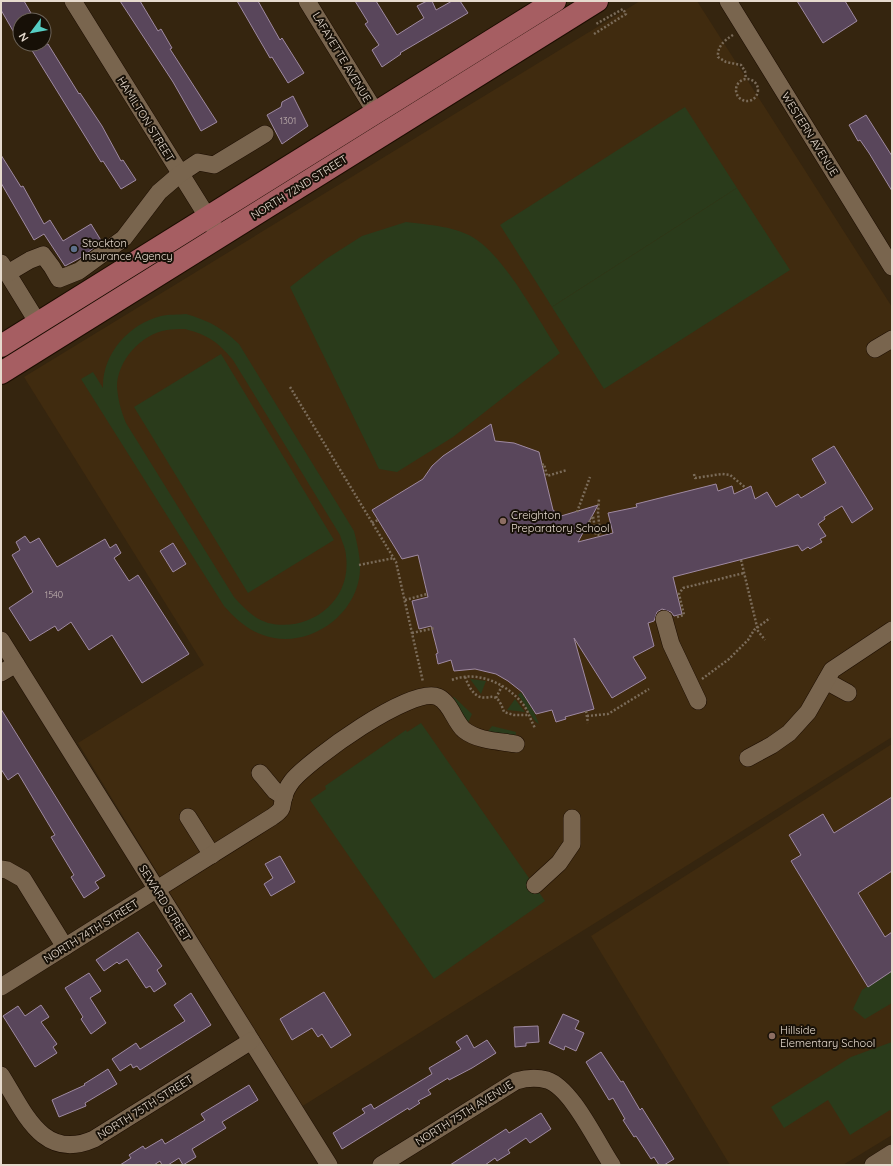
<svg xmlns="http://www.w3.org/2000/svg" width="893" height="1166" font-family="Quicksand,sans-serif">
<style>
.built{fill:#402b0f}
.green{fill:#2a3b1b;fill-rule:evenodd}
.building{fill:#59465b;stroke:#9f8aa2}
.lines{fill:none;stroke-linecap:round;stroke-linejoin:round}
.minor-casing{stroke:#1c0d00;stroke-width:18}
.major-casing{stroke:#1c0d00;stroke-width:24}
.path{stroke:#7b6c5a;stroke-width:2.5;stroke-dasharray:2 2;stroke-linecap:butt}
.minor{stroke:#79654e;stroke-width:17}
.major{stroke:#a65e62;stroke-width:22}
.service-dot{fill:#5c6f8a;stroke:#171007;stroke-width:1.5}
.education-dot{fill:#8d6e63;stroke:#171007;stroke-width:1.5}
.labels{text-anchor:middle;stroke-width:4;stroke-linejoin:round;paint-order:stroke}
.number-label{font-size:9px;fill:#c3b5b1}
.street-label{font-size:11px;fill:#e6dace;stroke:#171007}
.poi-label{font-size:11px;fill:#e6dace;stroke:#171007;text-anchor:start}
</style>
<rect width="100%" height="100%" fill="#35250f"/>
<g class="built">
<path d="M 640,1 L 697,1 L 892,307 L 892,737 L 301,1107 L 78,743 L 204,665 L 24,377 Z"/>
<path d="M 892,744 L 892,1135 L 843,1165 L 730,1165 L 591,936 Z"/>
</g>
<g class="green">
<path d="M 685,107 L 737,188 L 552,307 L 500,225 Z"/>
<path d="M 737,188 L 790,270 L 604,389 L 552,307 Z"/>
<path d="M 406,222 C 428,225 458,226 477,240 C 507,261 539,321 560,353 L 453,437 L 397,472 L 379,469 L 290,287 L 326,259 L 362,236 Z"/>
<path d="M 186,314 C 209,321 221,327 239,344 L 354,531 C 358,547 362,563 359,579 C 351,621 303,650 263,635 C 246,629 236,619 224,606 L 81,379 L 93,372 L 103,388 C 102,354 129,324 161,316 C 169,314 178,315 186,314 ZM 185,329 C 208,335 218,342 233,360 L 340,535 C 342,542 346,549 346,556 C 352,601 310,633 268,623 C 254,619 244,608 234,597 L 126,423 C 121,411 118,400 117,387 C 117,361 141,334 167,330 C 173,329 179,329 185,329 Z"/>
<path d="M 221,354 L 334,540 L 248,593 L 134,407 Z"/>
<path d="M 470,679 L 486,681 L 481,694 Z"/>
<path d="M 521,692 L 534,712 L 539,724 C 532,721 525,703 518,695 Z"/>
<path d="M 454,697 L 472,714 L 468,723 L 450,699 Z"/>
<path d="M 515,699 L 525,712 L 507,710 Z"/>
<path d="M 421,723 L 545,901 L 434,979 L 310,800 L 326,789 L 325,786 L 406,730 L 407,732 Z"/>
<path d="M 492,726 L 516,732 L 515,738 L 486,734 Z"/>
<path d="M 892,971 L 892,1003 L 865,1019 L 853,1009 L 862,990 Z"/>
<path d="M 892,1042 L 892,1112 L 890,1110 L 850,1135 L 828,1100 L 784,1128 L 771,1107 L 851,1057 Z"/>
</g>
<g class="building">
<path d="M 1,1 L 24,1 L 35,20 L 20,20 L 20,43 L 1,10 Z"/>
<path d="M 120,1 L 140,1 L 158,31 L 161,29 L 172,48 L 170,49 L 217,122 L 201,131 L 173,82 Z"/>
<path d="M 237,1 L 258,1 L 280,40 L 282,38 L 304,73 L 288,83 L 272,57 L 270,58 Z"/>
<path d="M 355,1 L 376,1 L 397,35 L 424,18 L 417,6 L 427,1 L 432,1 L 436,10 L 452,1 L 460,1 L 468,13 L 400,53 L 401,54 L 382,67 L 372,50 L 379,45 L 365,24 L 368,22 Z"/>
<path d="M 797,1 L 845,1 L 857,21 L 823,43 Z"/>
<path d="M 28,44 L 48,44 L 79,94 L 80,93 L 102,126 L 121,161 L 123,160 L 136,180 L 121,189 L 103,161 L 101,162 Z"/>
<path d="M 293,96 L 308,126 L 282,144 L 267,115 L 281,107 L 282,102 Z"/>
<path d="M 866,115 L 892,156 L 892,191 L 869,153 L 860,140 L 858,141 L 849,125 Z"/>
<path d="M 1,155 L 21,187 L 23,186 L 44,224 L 50,220 L 63,241 L 91,224 L 102,242 L 80,258 L 65,266 L 44,234 L 34,240 L 1,183 Z"/>
<path d="M 491,424 L 495,441 L 514,443 L 539,452 L 553,510 L 561,516 L 598,505 L 578,542 L 613,533 L 608,513 L 637,507 L 636,504 L 716,484 L 718,491 L 732,486 L 734,494 L 751,486 L 755,499 L 767,492 L 776,507 L 798,494 L 801,498 L 826,483 L 812,459 L 834,446 L 873,509 L 852,523 L 842,506 L 824,517 L 825,519 L 818,524 L 826,536 L 820,539 L 822,542 L 810,549 L 808,547 L 802,551 L 798,545 L 673,577 L 682,614 L 674,616 L 671,612 L 662,609 L 657,612 L 654,621 L 648,623 L 654,646 L 633,657 L 646,678 L 612,698 L 574,638 L 594,709 L 565,717 L 566,719 L 556,722 L 552,710 L 536,714 L 522,692 L 508,681 L 496,674 L 475,669 L 454,671 L 451,660 L 438,664 L 436,654 L 438,653 L 431,626 L 419,629 L 412,601 L 428,597 L 418,555 L 402,559 L 372,510 L 423,479 L 432,466 L 443,456 Z"/>
<path d="M 25,536 L 30,543 L 39,538 L 57,567 L 105,539 L 110,548 L 116,544 L 121,553 L 114,558 L 129,581 L 138,575 L 189,654 L 142,683 L 112,635 L 89,650 L 71,622 L 58,631 L 55,626 L 30,641 L 9,608 L 33,592 L 12,555 L 20,550 L 16,542 Z"/>
<path d="M 173,543 L 186,564 L 173,572 L 160,551 Z"/>
<path d="M 1,709 L 105,876 L 95,882 L 99,888 L 84,898 L 71,877 L 74,875 L 51,837 L 55,835 L 18,773 L 8,780 L 1,769 Z"/>
<path d="M 892,797 L 892,871 L 858,893 L 885,937 L 892,932 L 892,971 L 868,987 L 791,861 L 801,855 L 789,835 L 823,814 L 834,833 Z"/>
<path d="M 280,856 L 295,882 L 271,896 L 264,884 L 273,878 L 265,864 Z"/>
<path d="M 138,932 L 162,966 L 157,970 L 166,984 L 154,992 L 150,986 L 146,988 L 127,959 L 119,964 L 117,962 L 104,971 L 96,960 Z"/>
<path d="M 89,973 L 101,991 L 90,998 L 106,1023 L 91,1034 L 81,1019 L 83,1017 L 65,988 Z"/>
<path d="M 324,992 L 351,1035 L 331,1048 L 322,1034 L 318,1037 L 312,1028 L 292,1040 L 280,1019 Z"/>
<path d="M 191,993 L 211,1025 L 140,1070 L 137,1066 L 133,1068 L 131,1064 L 120,1071 L 112,1059 L 136,1043 L 140,1049 L 185,1021 L 174,1005 Z"/>
<path d="M 41,1005 L 49,1017 L 41,1022 L 57,1044 L 53,1047 L 57,1053 L 35,1067 L 3,1016 L 18,1006 L 25,1016 Z"/>
<path d="M 563,1014 L 579,1021 L 575,1029 L 584,1033 L 576,1051 L 565,1046 L 564,1050 L 549,1043 Z"/>
<path d="M 538,1026 L 539,1042 L 526,1043 L 526,1046 L 515,1047 L 514,1027 Z"/>
<path d="M 467,1035 L 474,1048 L 487,1040 L 496,1053 L 472,1068 L 449,1080 L 448,1078 L 428,1090 L 431,1094 L 418,1101 L 420,1103 L 409,1110 L 408,1108 L 342,1149 L 333,1133 L 365,1113 L 362,1109 L 371,1104 L 374,1109 L 432,1074 L 429,1068 L 461,1049 L 456,1042 Z"/>
<path d="M 601,1052 L 621,1082 L 623,1081 L 640,1110 L 642,1108 L 674,1159 L 664,1165 L 659,1165 L 654,1157 L 651,1159 L 636,1136 L 634,1137 L 623,1120 L 625,1119 L 613,1098 L 609,1100 L 586,1062 Z"/>
<path d="M 108,1069 L 117,1084 L 85,1103 L 86,1106 L 59,1117 L 52,1100 L 85,1085 L 84,1084 Z"/>
<path d="M 249,1085 L 258,1100 L 222,1122 L 226,1128 L 192,1149 L 196,1157 L 183,1165 L 179,1158 L 168,1165 L 162,1165 L 160,1161 L 154,1165 L 120,1165 L 131,1158 L 129,1155 L 143,1146 L 145,1149 L 162,1139 L 165,1144 L 205,1120 L 201,1114 Z"/>
<path d="M 541,1113 L 551,1129 L 530,1143 L 526,1138 L 508,1150 L 510,1153 L 497,1161 L 495,1158 L 485,1165 L 450,1165 L 506,1129 L 509,1133 Z"/>
</g>
<g class="lines">
<g class="minor-casing">
<g id="minor">
<path d="M 73,1 L 220,237"/>
<path d="M 307,1 L 376,113"/>
<path d="M 728,1 L 892,267"/>
<path d="M 1,263 L 38,323"/>
<path d="M 8,273 L 30,260 L 43,255 L 52,267 L 59,279 L 79,271 L 124,238 L 159,192 L 180,174 L 198,162 L 214,165 L 265,134"/>
<path d="M 875,349 L 892,339"/>
<path d="M 664,619 L 671,644 L 698,701"/>
<path d="M 1,640 L 329,1165"/>
<path d="M 1,673 L 16,664"/>
<path d="M 826,681 L 848,693"/>
<path d="M 748,758 L 772,745 L 789,733 L 808,712 L 832,670 L 892,630"/>
<path d="M 260,773 L 275,791 L 284,797"/>
<path d="M 188,817 L 212,855"/>
<path d="M 1,869 L 7,870 L 23,879 L 65,947"/>
<path d="M 535,885 L 559,863 L 572,844 L 572,818"/>
<path d="M 1,987 L 272,817 C 275,815 279,812 281,809 C 283,806 282,801 284,797 C 285,792 289,785 292,781 C 309,760 412,685 438,697 C 451,703 454,721 464,730 C 478,741 499,741 516,744"/>
<path d="M 1,1075 C 24,1111 42,1162 94,1139 L 251,1041"/>
<path d="M 381,1165 L 516,1081 C 526,1078 536,1077 547,1080 C 572,1088 597,1143 612,1165"/>
<path d="M 873,1165 L 892,1153"/>
</g>
</g>
<g class="major-casing">
<g id="major">
<path d="M 1,346 L 555,1"/>
<path d="M 1,373 L 597,1"/>
</g>
</g>
<g class="path">
<path d="M 594,34 L 626,14 L 623,9 L 596,24"/>
<path d="M 733,35 C 725,40 717,46 718,57 L 726,62 L 741,65 L 745,71 L 746,79"/>
<circle cx="747" cy="90" r="11"/>
<path d="M 290,387 L 396,562 L 423,682"/>
<path d="M 542,465 L 544,464 L 547,476 L 567,470"/>
<path d="M 694,474 L 695,478 L 722,474 L 730,475 L 746,488"/>
<path d="M 577,512 L 590,477"/>
<path d="M 372,523 L 378,520"/>
<path d="M 585,529 L 593,516 L 596,535 L 600,535 L 598,512 L 599,499"/>
<path d="M 741,560 L 758,631 L 765,640"/>
<path d="M 359,565 L 394,558"/>
<path d="M 405,600 L 427,594"/>
<path d="M 677,617 L 684,615 L 679,594 L 683,588 L 744,573"/>
<path d="M 412,633 L 435,628"/>
<path d="M 465,677 C 468,684 471,692 478,696 C 489,702 496,687 504,712 L 514,715 L 529,715"/>
<path d="M 702,679 L 729,659 L 748,640 L 754,630 L 770,618"/>
<path d="M 452,680 C 476,670 506,683 522,703 C 528,710 530,719 535,728"/>
<path d="M 496,698 L 502,686"/>
<path d="M 586,711 L 588,723"/>
<path d="M 587,716 L 608,714 L 649,689"/>
</g>
<use href="#minor" class="minor"/>
<use href="#major" class="major"/>
</g>
<circle class="service-dot" cx="74" cy="249" r="4"/>
<g class="education-dot">
<circle cx="503" cy="521" r="4"/>
<circle cx="772" cy="1036" r="4"/>
</g>
<g class="labels">
<g class="number-label">
<text x="288" y="124">1301</text>
<text x="54" y="598">1540</text>
</g>
<g class="street-label">
<text transform="translate(342 57) rotate(59)" y="4">LAFAYETTE AVENUE</text>
<text transform="translate(146 119) rotate(58)" y="4">HAMILTON STREET</text>
<text transform="translate(810 134) rotate(58)" y="4">WESTERN AVENUE</text>
<text transform="translate(299 187) rotate(-32)" y="4">NORTH 72ND STREET</text>
<text transform="translate(165 903) rotate(58)" y="4">SEWARD STREET</text>
<text transform="translate(91 931) rotate(-32)" y="4">NORTH 74TH STREET</text>
<text transform="translate(145 1107) rotate(-32)" y="4">NORTH 75TH STREET</text>
<text transform="translate(464 1113) rotate(-32)" y="4">NORTH 75TH AVENUE</text>
</g>
<g class="poi-label">
<text x="82" y="247">Stockton<tspan x="82" dy="13">Insurance Agency</tspan></text>
<text x="511" y="519">Creighton<tspan x="511" dy="13">Preparatory School</tspan></text>
<text x="780" y="1034">Hillside<tspan x="780" dy="13">Elementary School</tspan></text>
</g>
</g>
<rect width="893" height="1166" fill="none" stroke="#e6dace" stroke-width="4"/>
<g transform="translate(32 32) rotate(238)"><circle r="19" fill="#171007" stroke="#6a6157"/>
<path d="M0-3L7 15L0 10L-7 15Z" fill="#56cec4"/>
<text y="-6" font-size="11" font-weight="bold" text-anchor="middle" fill="#e6dace">N</text>
</g>
</svg>
